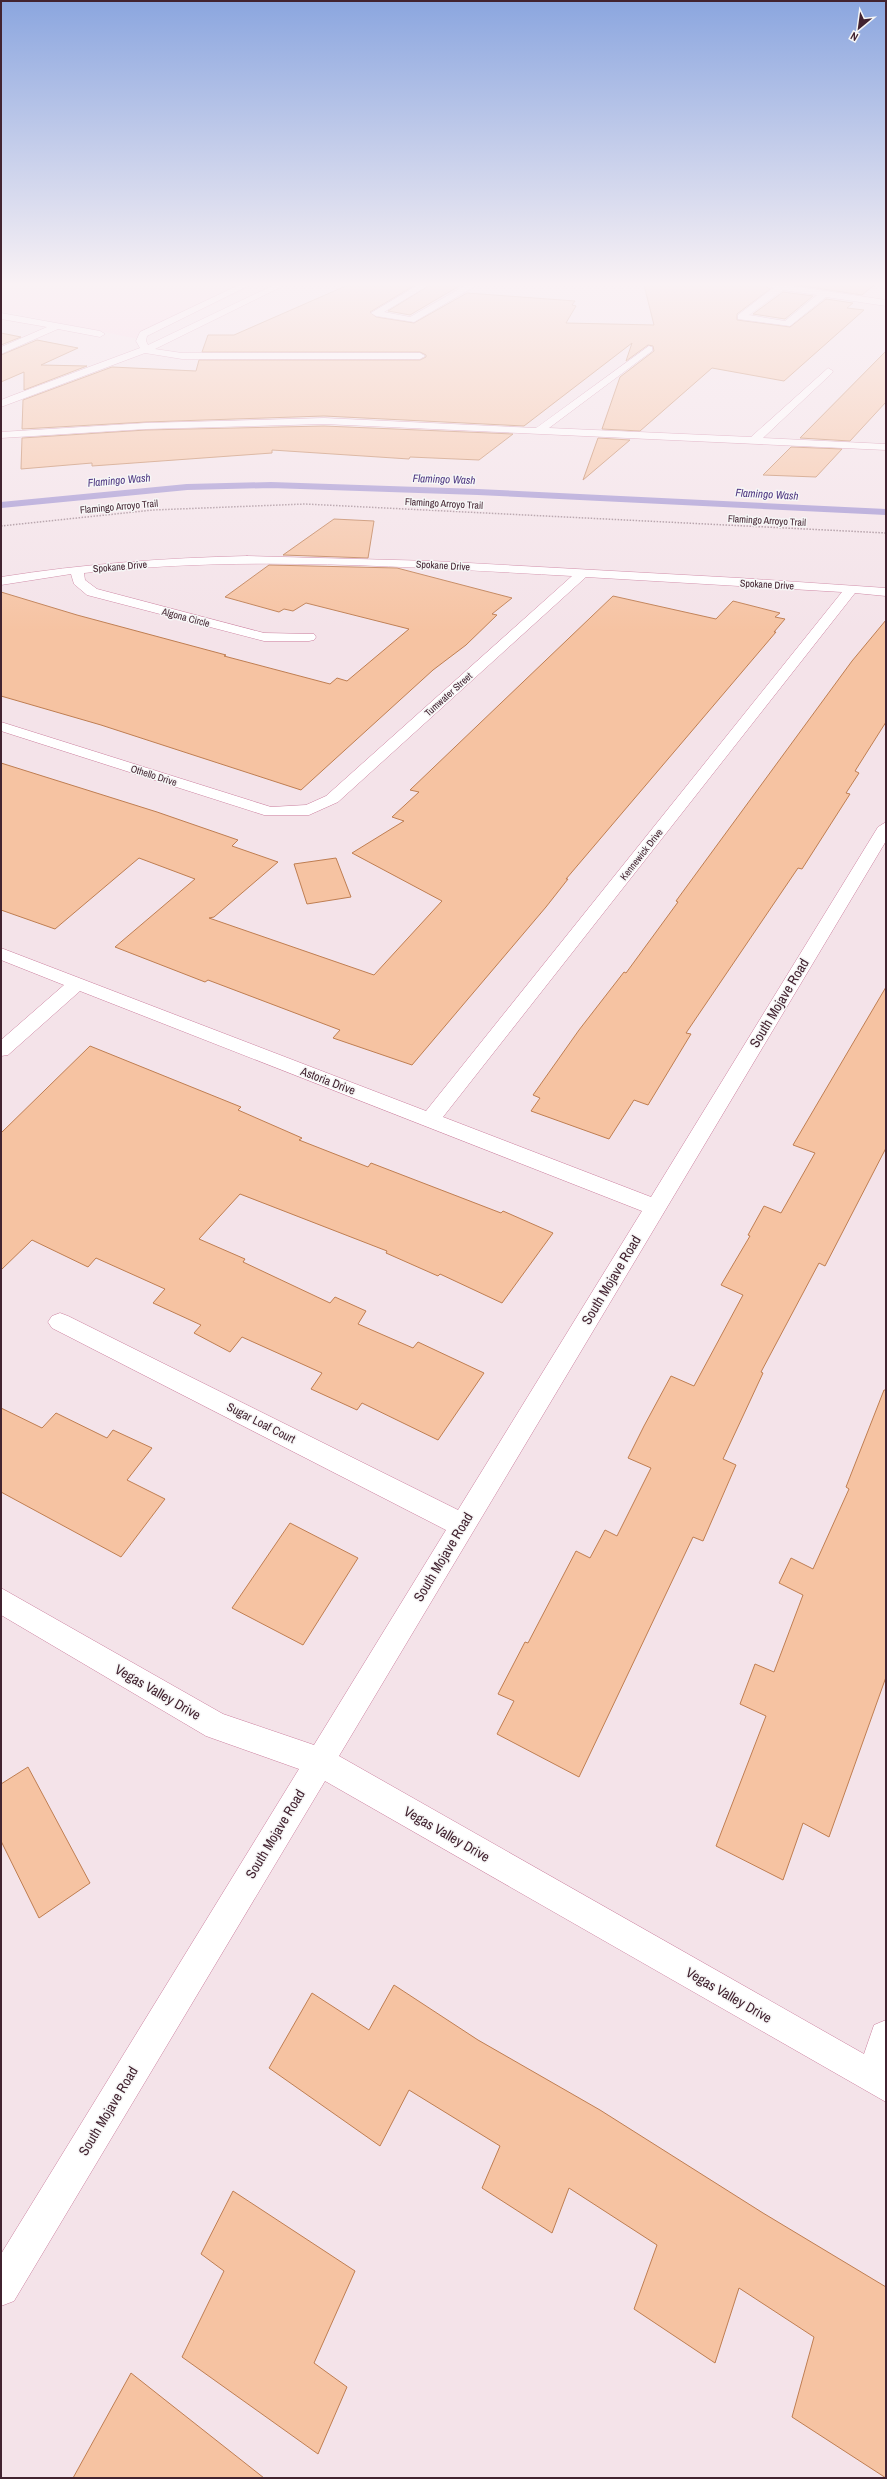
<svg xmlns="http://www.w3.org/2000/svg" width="887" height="2479" font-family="'Archivo Narrow',sans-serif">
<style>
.built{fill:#fbd6e4}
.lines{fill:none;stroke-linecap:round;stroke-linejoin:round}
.stream{stroke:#a092d1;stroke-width:6}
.building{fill:#f6c3a2;stroke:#bf7e52}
.minor-casing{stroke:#cb7f9e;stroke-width:1}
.path{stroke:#9c848e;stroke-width:1.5;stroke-dasharray:1.5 1.5;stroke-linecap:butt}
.minor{fill:#fff;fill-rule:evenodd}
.labels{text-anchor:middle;stroke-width:3;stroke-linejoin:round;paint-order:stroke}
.far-street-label{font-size:10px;fill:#422330;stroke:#f6f6f6}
.far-water-label{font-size:11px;font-style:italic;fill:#4c3580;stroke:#f6f6f6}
.street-label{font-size:12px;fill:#422330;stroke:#f6f6f6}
.near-street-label{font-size:14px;fill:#422330;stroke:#f6f6f6}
</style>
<rect width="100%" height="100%" fill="#f4e3e9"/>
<path class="built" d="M 1,285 L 257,285 L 138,339 L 1,311 Z"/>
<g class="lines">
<path class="stream" d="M 1,505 L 187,487 L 271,485 L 478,492 L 886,512"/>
</g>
<g class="building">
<path d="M 348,285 L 415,285 L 370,312 L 376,317 L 414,323 L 467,293 L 575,301 L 572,305 L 576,306 L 566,323 L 654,325 L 644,285 L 763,285 L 770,289 L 737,314 L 737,320 L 790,327 L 826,299 L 853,303 L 847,308 L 864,310 L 784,381 L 712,368 L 640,431 L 602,429 L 620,377 L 654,351 L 653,346 L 648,345 L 626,361 L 632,343 L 524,426 L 324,416 L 146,422 L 22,429 L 23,400 L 112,367 L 196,371 L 199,360 L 420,360 L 426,357 L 426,355 L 420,352 L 202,352 L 208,335 L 234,335 Z"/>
<path d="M 430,285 L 461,285 L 410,315 L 388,311 Z"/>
<path d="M 797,285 L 874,285 L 862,295 Z"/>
<path d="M 783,292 L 813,296 L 785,319 L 753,314 Z"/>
<path d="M 1,333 L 21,337 L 1,345 Z"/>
<path d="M 37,340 L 78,348 L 41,365 L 87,366 L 24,390 L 24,372 L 1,382 L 1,355 Z"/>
<path d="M 886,351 L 886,402 L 850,441 L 800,438 Z"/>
<path d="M 324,426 L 513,434 L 479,460 L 410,457 L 409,459 L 272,450 L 272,453 L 92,466 L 92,463 L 21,469 L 22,438 L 146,430 Z"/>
<path d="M 598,438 L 630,440 L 583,480 Z"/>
<path d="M 791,447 L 842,449 L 816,477 L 763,475 Z"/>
<path d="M 334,519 L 374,521 L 368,558 L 283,555 Z"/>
<path d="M 269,565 L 397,568 L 512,598 L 492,614 L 497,615 L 466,645 L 433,670 L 301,790 L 101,725 L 1,696 L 1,592 L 77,615 L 226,655 L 224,656 L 330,684 L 337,678 L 347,681 L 409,629 L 306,603 L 293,611 L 284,609 L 279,612 L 225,597 Z"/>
<path d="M 613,596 L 716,619 L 733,601 L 780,613 L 775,617 L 785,619 L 774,632 L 776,632 L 566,879 L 568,879 L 546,907 L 412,1065 L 333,1038 L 340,1030 L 208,980 L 205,982 L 115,947 L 195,879 L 139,858 L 55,929 L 1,910 L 1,763 L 157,812 L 238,840 L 232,846 L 278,862 L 214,917 L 209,918 L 374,975 L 442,901 L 352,853 L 404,821 L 392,817 L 419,792 L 410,790 Z"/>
<path d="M 886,620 L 886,722 L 855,771 L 859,773 L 846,793 L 850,794 L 802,869 L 798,868 L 686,1033 L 691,1034 L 648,1105 L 634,1100 L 609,1139 L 531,1111 L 540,1098 L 533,1095 L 579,1030 L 624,972 L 626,973 L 678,902 L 676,901 L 852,661 Z"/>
<path d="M 336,858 L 351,897 L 307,904 L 294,864 Z"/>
<path d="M 886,987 L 886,1148 L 825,1266 L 819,1263 L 761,1372 L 763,1373 L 723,1459 L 736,1465 L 703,1541 L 693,1537 L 579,1777 L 497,1734 L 514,1701 L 498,1694 L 525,1642 L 528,1643 L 576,1551 L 590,1558 L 605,1530 L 617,1536 L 651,1468 L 628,1458 L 644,1426 L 671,1376 L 694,1386 L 743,1295 L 721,1285 L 750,1236 L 748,1235 L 764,1206 L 781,1213 L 815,1153 L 793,1145 Z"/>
<path d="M 90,1046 L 241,1107 L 238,1110 L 302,1138 L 299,1140 L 368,1167 L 371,1163 L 501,1213 L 503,1211 L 553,1233 L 502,1303 L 440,1274 L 438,1276 L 386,1253 L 387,1251 L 240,1194 L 199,1239 L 245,1259 L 243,1262 L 330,1303 L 335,1297 L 366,1311 L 358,1324 L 413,1348 L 418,1342 L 484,1373 L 438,1440 L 362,1403 L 357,1410 L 311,1389 L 322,1373 L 242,1337 L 230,1352 L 194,1333 L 201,1325 L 153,1303 L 165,1289 L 96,1258 L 88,1267 L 32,1240 L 1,1270 L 1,1133 Z"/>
<path d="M 884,1390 L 886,1390 L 886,1677 L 829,1837 L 803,1823 L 783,1880 L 716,1846 L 766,1716 L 740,1704 L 755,1664 L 774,1672 L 803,1595 L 779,1583 L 791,1558 L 813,1569 L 849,1489 L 846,1487 Z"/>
<path d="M 1,1408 L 42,1428 L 56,1413 L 107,1438 L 113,1430 L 152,1448 L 127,1480 L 165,1499 L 121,1557 L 1,1492 Z"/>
<path d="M 290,1523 L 358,1558 L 303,1645 L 232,1608 Z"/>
<path d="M 28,1767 L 90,1883 L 39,1918 L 1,1841 L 1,1784 Z"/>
<path d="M 394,1985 L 478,2040 L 600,2110 L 763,2213 L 886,2287 L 886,2478 L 792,2417 L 814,2337 L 739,2288 L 715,2363 L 634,2309 L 657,2245 L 569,2188 L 552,2233 L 482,2188 L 500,2146 L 409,2090 L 380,2146 L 269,2068 L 312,1993 L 369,2030 Z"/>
<path d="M 233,2191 L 355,2271 L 314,2363 L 347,2387 L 318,2454 L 182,2357 L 224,2271 L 201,2254 Z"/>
<path d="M 131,2373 L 174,2407 L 264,2478 L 73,2478 Z"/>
</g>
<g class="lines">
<g class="minor-casing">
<g id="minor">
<path d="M 239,285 L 250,285 L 147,336 L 146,341 L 148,345 L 274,285 L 285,285 L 155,349 L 182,353 L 420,353 L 425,356 L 420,359 L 182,359 L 145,353 L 1,407 L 1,400 L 11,396 L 140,348 L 136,341 L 140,332 Z"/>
<path d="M 418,285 L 429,285 L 384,312 L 410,317 L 466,285 L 477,285 L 414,322 L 376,316 L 371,313 Z"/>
<path d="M 764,285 L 786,285 L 886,300 L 886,306 L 826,297 L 790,326 L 738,319 L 738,315 L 773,288 ZM 783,290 L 817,295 L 785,321 L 749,315 Z"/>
<path d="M 1,313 L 100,331 L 105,334 L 100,337 L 58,329 L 1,354 L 1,347 L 47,327 L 1,319 Z"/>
<path d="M 649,346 L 652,347 L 652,351 L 549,428 L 751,437 L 828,368 L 833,371 L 832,373 L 763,438 L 886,444 L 886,450 L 324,424 L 146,429 L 1,438 L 1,432 L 146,423 L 324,418 L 536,428 Z"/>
<path d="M 247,556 L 432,561 L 739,578 L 886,588 L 886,596 L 855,593 L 443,1117 L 651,1197 L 878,827 L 886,822 L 886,841 L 339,1756 L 864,2054 L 874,2025 L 886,2020 L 886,2102 L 325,1781 L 14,2301 L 1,2306 L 1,2254 L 299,1769 L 206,1736 L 1,1615 L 1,1588 L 223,1714 L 314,1745 L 446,1530 L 52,1328 L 48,1322 L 52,1316 L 60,1313 L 68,1316 L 458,1510 L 642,1211 L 80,991 L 8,1055 L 1,1056 L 1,1040 L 64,985 L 1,960 L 1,948 L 426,1111 L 842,592 L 586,577 L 338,802 L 309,815 L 264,815 L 1,731 L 1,722 L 271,807 L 306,805 L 326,796 L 572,576 C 409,567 246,555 84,573 L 85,580 L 97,589 L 264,633 L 314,634 L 316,637 L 314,640 L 309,641 L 264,641 L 87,595 L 74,584 L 71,574 L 1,585 L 1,577 C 83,564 164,558 247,556 Z"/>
</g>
</g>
<path class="path" d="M 1,526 L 153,510 L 305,504 L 886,533"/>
<use href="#minor" class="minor"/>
</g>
<linearGradient id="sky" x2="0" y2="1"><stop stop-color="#8ba6df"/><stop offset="0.45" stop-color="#faf2f5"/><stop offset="1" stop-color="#faf2f5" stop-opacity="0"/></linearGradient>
<rect width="887" height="632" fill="url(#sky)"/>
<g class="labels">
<g class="far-street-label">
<text transform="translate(444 503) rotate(3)" y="4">Flamingo Arroyo Trail</text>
<text transform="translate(119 506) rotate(-5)" y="4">Flamingo Arroyo Trail</text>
<text transform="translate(767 520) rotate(3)" y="4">Flamingo Arroyo Trail</text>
<text transform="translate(443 565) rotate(3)" y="4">Spokane Drive</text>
<text transform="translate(120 566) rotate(-5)" y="4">Spokane Drive</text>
<text transform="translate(767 584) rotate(3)" y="4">Spokane Drive</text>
<text transform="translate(186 617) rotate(15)" y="4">Algona Circle</text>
<text transform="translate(448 694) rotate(-42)" y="4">Tumwater Street</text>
<text transform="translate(154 775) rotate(18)" y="4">Othello Drive</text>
<text transform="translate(641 854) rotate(-52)" y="4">Kennewick Drive</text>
</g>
<g class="far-water-label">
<text transform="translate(444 479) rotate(2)" y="4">Flamingo Wash</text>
<text transform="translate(119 480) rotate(-5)" y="4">Flamingo Wash</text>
<text transform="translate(767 494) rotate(3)" y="4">Flamingo Wash</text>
</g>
<g class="street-label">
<text transform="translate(328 1081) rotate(21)" y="4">Astoria Drive</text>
<text transform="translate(261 1423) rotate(27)" y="4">Sugar Loaf Court</text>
</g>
<g class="near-street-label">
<text transform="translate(779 1003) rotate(-59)" y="5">South Mojave Road</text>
<text transform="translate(611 1280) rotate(-59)" y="5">South Mojave Road</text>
<text transform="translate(443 1557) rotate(-59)" y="5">South Mojave Road</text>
<text transform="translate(158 1692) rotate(30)" y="5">Vegas Valley Drive</text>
<text transform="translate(275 1834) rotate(-59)" y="5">South Mojave Road</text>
<text transform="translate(447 1834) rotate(30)" y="5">Vegas Valley Drive</text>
<text transform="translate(729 1995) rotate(30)" y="5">Vegas Valley Drive</text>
<text transform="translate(108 2111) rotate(-59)" y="5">South Mojave Road</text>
</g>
</g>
<rect width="887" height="2479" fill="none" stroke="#422330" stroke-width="4"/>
<g transform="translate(859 28) rotate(209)" stroke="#f6f6f6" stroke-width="3" paint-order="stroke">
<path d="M0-3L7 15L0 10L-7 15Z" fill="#422330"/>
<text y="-6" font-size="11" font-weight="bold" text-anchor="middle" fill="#422330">N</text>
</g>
</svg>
